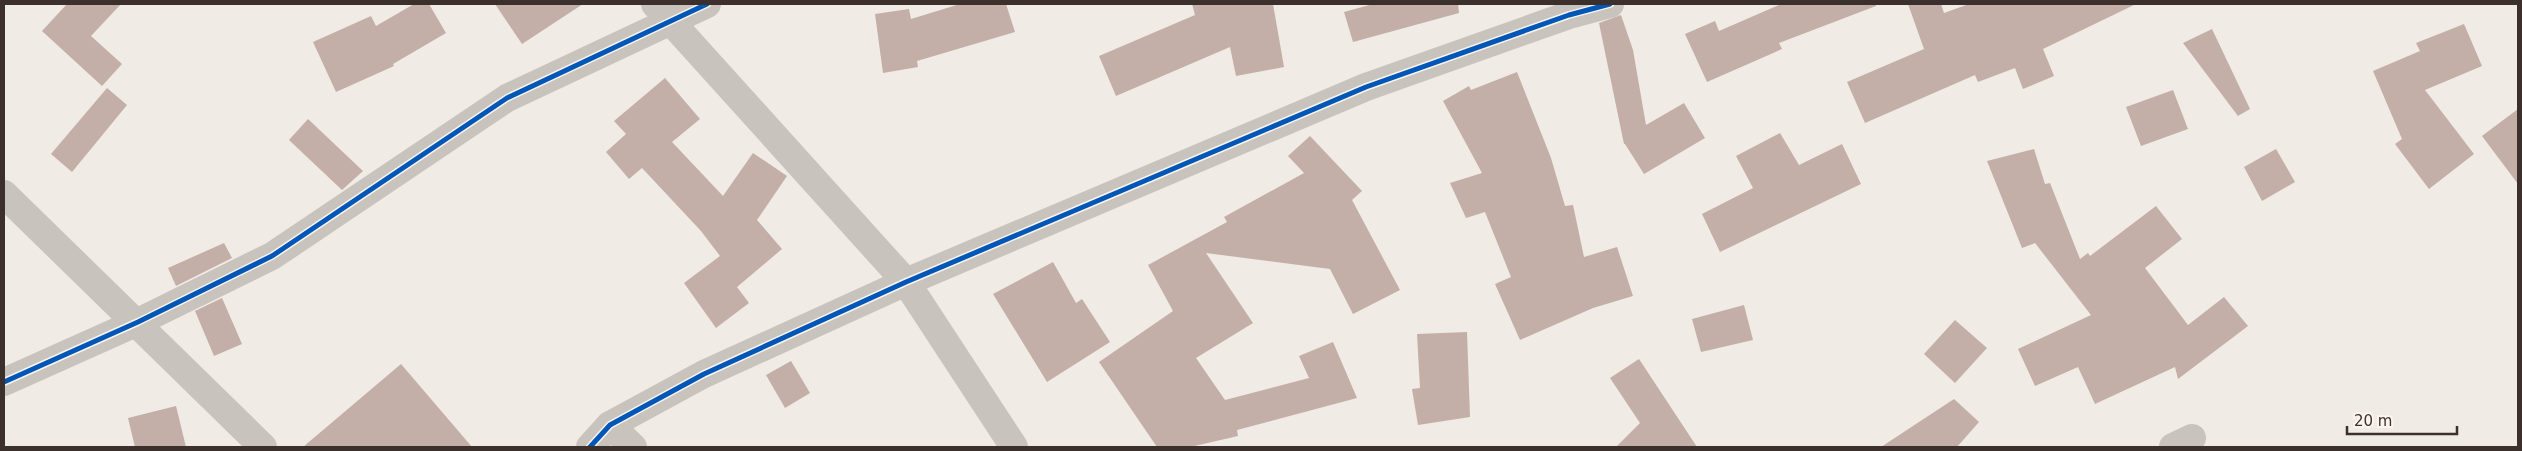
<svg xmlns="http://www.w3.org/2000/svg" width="2522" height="451" font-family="'DejaVu Sans',sans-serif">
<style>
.building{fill:#c3afa7}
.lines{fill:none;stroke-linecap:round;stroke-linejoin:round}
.street{stroke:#c9c3be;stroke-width:28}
.cycleway-casing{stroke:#fbf5ee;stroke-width:8}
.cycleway{stroke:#0057b8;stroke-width:5}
</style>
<rect width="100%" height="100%" fill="#f0ebe5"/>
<g class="building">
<path d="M 67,4 L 121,4 L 91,36 L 122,64 L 102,86 L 42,31 Z"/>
<path d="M 414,4 L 429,4 L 446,33 L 393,64 L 394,66 L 336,92 L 313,42 L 371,16 L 376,26 Z"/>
<path d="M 495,4 L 583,4 L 522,44 Z"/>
<path d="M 960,4 L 1006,4 L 1015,32 L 917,61 L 918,67 L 883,73 L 875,14 L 909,9 L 911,19 Z"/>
<path d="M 1192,4 L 1273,4 L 1284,67 L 1236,76 L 1230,47 L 1116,96 L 1099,56 L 1195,15 Z"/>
<path d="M 1373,4 L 1458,4 L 1459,13 L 1353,42 L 1344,12 Z"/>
<path d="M 1781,4 L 1876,4 L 1876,6 L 1779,43 L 1782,49 L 1707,82 L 1685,34 L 1715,21 L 1719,31 Z"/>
<path d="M 1908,4 L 1941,4 L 1944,13 L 1969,4 L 2136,4 L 2043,49 L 2054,76 L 2023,89 L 2015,68 L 1978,82 L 1975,75 L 1865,123 L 1847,82 L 1924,49 Z"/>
<path d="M 1621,15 L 1633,50 L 1646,125 L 1684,103 L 1705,138 L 1644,174 L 1625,144 L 1624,144 L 1599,23 Z"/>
<path d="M 2464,24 L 2482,66 L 2425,90 L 2474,154 L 2429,189 L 2395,144 L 2402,139 L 2373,71 L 2420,51 L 2416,43 Z"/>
<path d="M 2212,29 L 2250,109 L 2238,116 L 2183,43 Z"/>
<path d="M 1517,72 L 1551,158 L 1565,206 L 1573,205 L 1584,257 L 1617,247 L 1633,296 L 1593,308 L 1520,340 L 1495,284 L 1511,277 L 1485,212 L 1466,218 L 1450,183 L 1482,173 L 1443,101 L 1469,86 L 1471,90 Z"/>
<path d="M 665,78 L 700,119 L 672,142 L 723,196 L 753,153 L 787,176 L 757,220 L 782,249 L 737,287 L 749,303 L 716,328 L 684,283 L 720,256 L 701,231 L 642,168 L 629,179 L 606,152 L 626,134 L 614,121 Z"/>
<path d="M 107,88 L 127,105 L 72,172 L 51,154 Z"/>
<path d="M 2173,90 L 2188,129 L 2141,146 L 2126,107 Z"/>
<path d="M 2518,109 L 2518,184 L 2482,136 Z"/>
<path d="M 308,119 L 363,171 L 342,190 L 289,140 Z"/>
<path d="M 1780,133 L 1799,165 L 1842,144 L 1861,184 L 1720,252 L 1702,214 L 1753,188 L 1736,156 Z"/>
<path d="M 1310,136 L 1362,191 L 1352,200 L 1400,290 L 1353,314 L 1330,269 L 1206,253 L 1253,323 L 1196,358 L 1225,400 L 1309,378 L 1299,356 L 1333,342 L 1357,398 L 1237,430 L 1238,436 L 1190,447 L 1157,447 L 1099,362 L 1173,311 L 1148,265 L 1227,222 L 1224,217 L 1304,173 L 1288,156 Z"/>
<path d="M 2034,149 L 2045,184 L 2050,183 L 2080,259 L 2088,253 L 2090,256 L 2156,206 L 2182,239 L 2145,268 L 2188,325 L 2224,297 L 2248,326 L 2178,379 L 2175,367 L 2095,404 L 2078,367 L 2035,386 L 2018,349 L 2091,315 L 2035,243 L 2022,248 L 1987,161 Z"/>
<path d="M 2276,149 L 2295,182 L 2262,201 L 2244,167 Z"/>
<path d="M 224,243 L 232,258 L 176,286 L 168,268 Z"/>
<path d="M 1053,262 L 1076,303 L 1082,299 L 1110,342 L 1047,382 L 993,294 Z"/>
<path d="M 222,298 L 242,344 L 214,356 L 195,311 Z"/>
<path d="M 1744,305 L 1753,340 L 1701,352 L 1692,319 Z"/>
<path d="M 1955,320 L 1987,348 L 1955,383 L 1924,354 Z"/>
<path d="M 1467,332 L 1470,417 L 1418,425 L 1412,389 L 1420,388 L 1417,334 Z"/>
<path d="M 1639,359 L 1697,447 L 1616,447 L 1640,423 L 1610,378 Z"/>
<path d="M 791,361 L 810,393 L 785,408 L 766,375 Z"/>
<path d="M 401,364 L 472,447 L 303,447 Z"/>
<path d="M 1954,399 L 1979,422 L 1957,447 L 1881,447 Z"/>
<path d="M 176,406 L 186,447 L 135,447 L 128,418 Z"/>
</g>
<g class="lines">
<g class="street">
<path d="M 655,4 L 906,282 L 1014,447"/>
<path d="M 4,194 L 263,447"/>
<path d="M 4,382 L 138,322 L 272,256 L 507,98 L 707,4"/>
<path d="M 610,425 L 633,447"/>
<path d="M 590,447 L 610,425 L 704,374 L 906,282 L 1366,87 L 1569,15 L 1610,4"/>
<path d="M 2173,447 L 2192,438"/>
</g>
<g class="cycleway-casing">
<g id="cycleway">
<path d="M 4,382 L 138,322 L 272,256 L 507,98 L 707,4"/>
<path d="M 590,447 L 610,425 L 704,374 L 906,282 L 1366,87 L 1569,15 L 1610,4"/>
</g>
</g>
<use href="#cycleway" class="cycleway"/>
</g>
<rect width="2522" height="451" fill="none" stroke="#3b302b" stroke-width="10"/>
<path d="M2347 426v8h110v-8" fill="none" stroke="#3b302b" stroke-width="2.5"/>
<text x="2354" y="426" font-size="15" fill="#3b302b" stroke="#fbf5ee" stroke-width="4" paint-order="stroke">20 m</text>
</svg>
